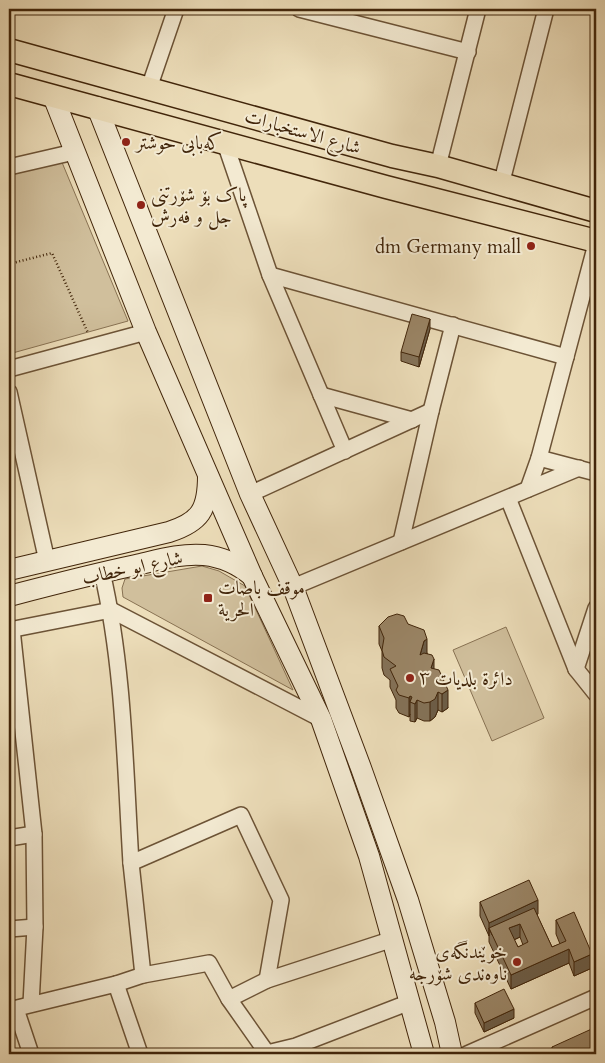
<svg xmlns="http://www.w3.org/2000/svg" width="605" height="1063" font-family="Cardo,Amiri,serif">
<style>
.green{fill:#d0bf9c;stroke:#887253}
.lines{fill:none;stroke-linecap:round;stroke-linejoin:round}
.street-casing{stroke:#6c5336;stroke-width:18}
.secondary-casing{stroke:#41250a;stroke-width:22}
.primary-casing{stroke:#41250a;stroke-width:25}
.path{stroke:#41250a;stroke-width:2.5;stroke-dasharray:1 2.5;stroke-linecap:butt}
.street{stroke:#f3ead2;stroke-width:15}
.secondary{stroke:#f3ead2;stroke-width:20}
.primary{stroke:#eddeba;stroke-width:22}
.wall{fill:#847258;stroke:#41250a;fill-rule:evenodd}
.shaded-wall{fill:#6c5d47;stroke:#41250a}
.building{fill:#9a8566;stroke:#41250a;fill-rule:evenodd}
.poi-dot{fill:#8f2418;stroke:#f3ead2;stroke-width:2}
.labels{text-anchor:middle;stroke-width:4;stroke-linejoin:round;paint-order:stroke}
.street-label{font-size:19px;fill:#41250a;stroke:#f3ead2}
.poi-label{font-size:19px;fill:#41250a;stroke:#f3ead2;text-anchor:start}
</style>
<rect width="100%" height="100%" fill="#eddeba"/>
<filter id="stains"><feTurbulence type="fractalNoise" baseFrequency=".004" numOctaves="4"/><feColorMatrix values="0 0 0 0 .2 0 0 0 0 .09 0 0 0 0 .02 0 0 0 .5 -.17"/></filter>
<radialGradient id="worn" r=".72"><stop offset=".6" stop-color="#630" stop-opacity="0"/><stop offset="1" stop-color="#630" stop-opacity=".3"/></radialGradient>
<g class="green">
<path d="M 61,160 L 128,321 L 9,354 L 9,174 Z"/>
<path d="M 202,566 L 219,571 L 245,586 L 293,690 L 123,597 L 122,588 L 125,579 Z"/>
<path d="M 506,627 L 544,718 L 492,741 L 453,650 Z"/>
</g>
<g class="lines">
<g class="street-casing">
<g id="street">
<path d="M 299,9 L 468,52"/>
<path d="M 149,88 L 176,9"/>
<path d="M 225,143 L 270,275 L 345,451"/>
<path d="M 438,166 L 478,9"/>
<path d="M 9,167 L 74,152"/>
<path d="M 501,185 L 546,9"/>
<path d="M 270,275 L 566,357"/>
<path d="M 9,369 L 146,332"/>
<path d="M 9,392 L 47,561"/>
<path d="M 321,395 L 412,420"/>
<path d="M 539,458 L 596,473"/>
<path d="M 528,489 L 539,458 L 596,244"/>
<path d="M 250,494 L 431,411"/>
<path d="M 508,498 L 576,669 L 596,694"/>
<path d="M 401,542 L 431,411 L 453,325"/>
<path d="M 102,572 C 124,667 125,766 131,863"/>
<path d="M 293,587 L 579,468"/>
<path d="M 12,629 L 34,834 L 35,927 L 31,1004"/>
<path d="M 9,630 L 111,610 L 321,719"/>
<path d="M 576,669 L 596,608"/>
<path d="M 9,838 L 34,834"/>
<path d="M 9,929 L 35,927"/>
<path d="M 143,975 L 131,863 L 241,815 L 281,900 L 267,980"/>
<path d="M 116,984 L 140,1054"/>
<path d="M 229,999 L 267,980 L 393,939"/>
<path d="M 16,1009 L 31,1054"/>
<path d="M 9,1010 L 116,984 L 143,975 L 209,963 L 229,999 L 267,1053"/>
<path d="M 263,1054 L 296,1046 L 410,1002"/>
<path d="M 467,1054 L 596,997"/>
</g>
</g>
<g class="secondary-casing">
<g id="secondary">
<path d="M 53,96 L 146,332 L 252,576 L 321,719 L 369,856 L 424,1054"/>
<path d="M 97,107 L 250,494 L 293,587 L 361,768 L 408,900 L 445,1022 L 452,1054"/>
<path d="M 9,570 L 169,532 C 200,522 208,510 208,476"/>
<path d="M 9,596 C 51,585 93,574 136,565 C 158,560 181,553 204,555 C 222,557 238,564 252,576"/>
</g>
</g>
<g class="primary-casing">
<g id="primary">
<path d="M 9,50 L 392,156 L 438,166 L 596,211"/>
<path d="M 9,84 L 386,187 L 596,241"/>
</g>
</g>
<path class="path" d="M 9,264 L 52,253 L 88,333"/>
<use href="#street" class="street"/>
<use href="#secondary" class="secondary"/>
<use href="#primary" class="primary"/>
</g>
<g class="wall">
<path d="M 430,329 L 419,367 L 401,361 L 401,352 Z"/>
<path d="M 408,624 L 427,653 L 448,708 L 442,712 L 438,710 L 435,717 L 430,721 L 424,721 L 417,718 L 415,722 L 410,721 L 410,714 L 409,717 L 399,713 L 396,708 L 396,700 L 390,687 L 390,680 L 384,675 L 382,668 L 382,651 L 379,644 L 379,626 Z"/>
<path d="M 480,902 L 538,914 L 537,915 L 552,947 L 560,944 L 556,934 L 556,920 L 592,968 L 574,976 L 569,963 L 511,989 L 489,942 L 489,936 L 480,916 ZM 520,937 L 523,945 L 518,947 L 514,940 Z"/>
<path d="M 475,1003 L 514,1018 L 484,1032 L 475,1013 Z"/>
<path d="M 552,1047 L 596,1054 L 552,1054 Z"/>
</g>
<g class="shaded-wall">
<path d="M 430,319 L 430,329 L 419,367 L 419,357 Z"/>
<path d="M 427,639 L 427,657 L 420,655 L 424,641 Z"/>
<path d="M 434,659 L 434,677 L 431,668 Z"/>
<path d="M 448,690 L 448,708 L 442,712 L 442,694 Z"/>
<path d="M 438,692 L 438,710 L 435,717 L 430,721 L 430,702 Z"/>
<path d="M 410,696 L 410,714 L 409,717 L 409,698 Z"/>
<path d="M 417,700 L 417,718 L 415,722 L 415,704 Z"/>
<path d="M 538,900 L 538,914 L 492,935 L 489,928 L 489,936 L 489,923 Z"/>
<path d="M 520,924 L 520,937 L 509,942 L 509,928 Z"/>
<path d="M 569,949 L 569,963 L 511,989 L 511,975 Z"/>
<path d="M 592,954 L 592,968 L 574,976 L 574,962 Z"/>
<path d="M 514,1009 L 514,1018 L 484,1032 L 484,1023 Z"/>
</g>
<g class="building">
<path d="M 412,314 L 430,319 L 419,357 L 401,352 Z"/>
<path d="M 397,614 L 404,616 L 408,624 L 424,630 L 427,639 L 424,641 L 420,655 L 424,653 L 432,655 L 434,659 L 431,668 L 439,670 L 448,690 L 442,694 L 438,692 L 435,699 L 430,702 L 424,703 L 417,700 L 415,704 L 410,702 L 412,697 L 410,696 L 409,698 L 399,695 L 396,690 L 398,686 L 390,669 L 396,666 L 384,657 L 382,650 L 384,638 L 379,626 L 388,617 Z"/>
<path d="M 529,880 L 538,900 L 489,923 L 480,902 Z"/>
<path d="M 534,908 L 552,947 L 566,941 L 556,920 L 574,912 L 592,954 L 574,962 L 569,949 L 511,975 L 489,928 ZM 520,924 L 528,942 L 518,947 L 509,928 Z"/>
<path d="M 504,989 L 514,1009 L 484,1023 L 475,1003 Z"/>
<path d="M 596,1027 L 596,1054 L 555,1054 L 552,1047 Z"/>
</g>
<g class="poi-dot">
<circle cx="126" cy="142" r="5"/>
<circle cx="141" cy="205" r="5"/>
<circle cx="531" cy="246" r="5"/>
<rect x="203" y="593" width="10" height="10" rx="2.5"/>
<circle cx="410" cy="678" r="5"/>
<circle cx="517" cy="962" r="5"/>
</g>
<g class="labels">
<g class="street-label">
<text transform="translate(303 131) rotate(16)" y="7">شارع الاستخبارات</text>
<text transform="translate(132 567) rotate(-12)" y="7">شارع ابو خطاب</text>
</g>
<g class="poi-label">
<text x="136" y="149">کەبابی حوشتر</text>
<text x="151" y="201">پاک بۆ شۆرتنی<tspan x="151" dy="22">جل و فەرش</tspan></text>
<text x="521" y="253" text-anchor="end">dm Germany mall</text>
<text x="218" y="594">موقف باصات<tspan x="218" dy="22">الحریة</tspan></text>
<text x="420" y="685">دائرة بلديات ٣</text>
<text x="507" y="958" text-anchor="end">خوێندنگەی<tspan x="507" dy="22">ناوەندی شۆرجە</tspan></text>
</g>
</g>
<rect width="605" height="1063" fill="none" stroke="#eddeba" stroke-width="30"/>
<rect x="10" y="10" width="585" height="1043" fill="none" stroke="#41250a" stroke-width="2.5"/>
<rect x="15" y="15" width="575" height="1033" fill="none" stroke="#41250a"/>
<rect width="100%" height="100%" filter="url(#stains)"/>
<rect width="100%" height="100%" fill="url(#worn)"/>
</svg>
